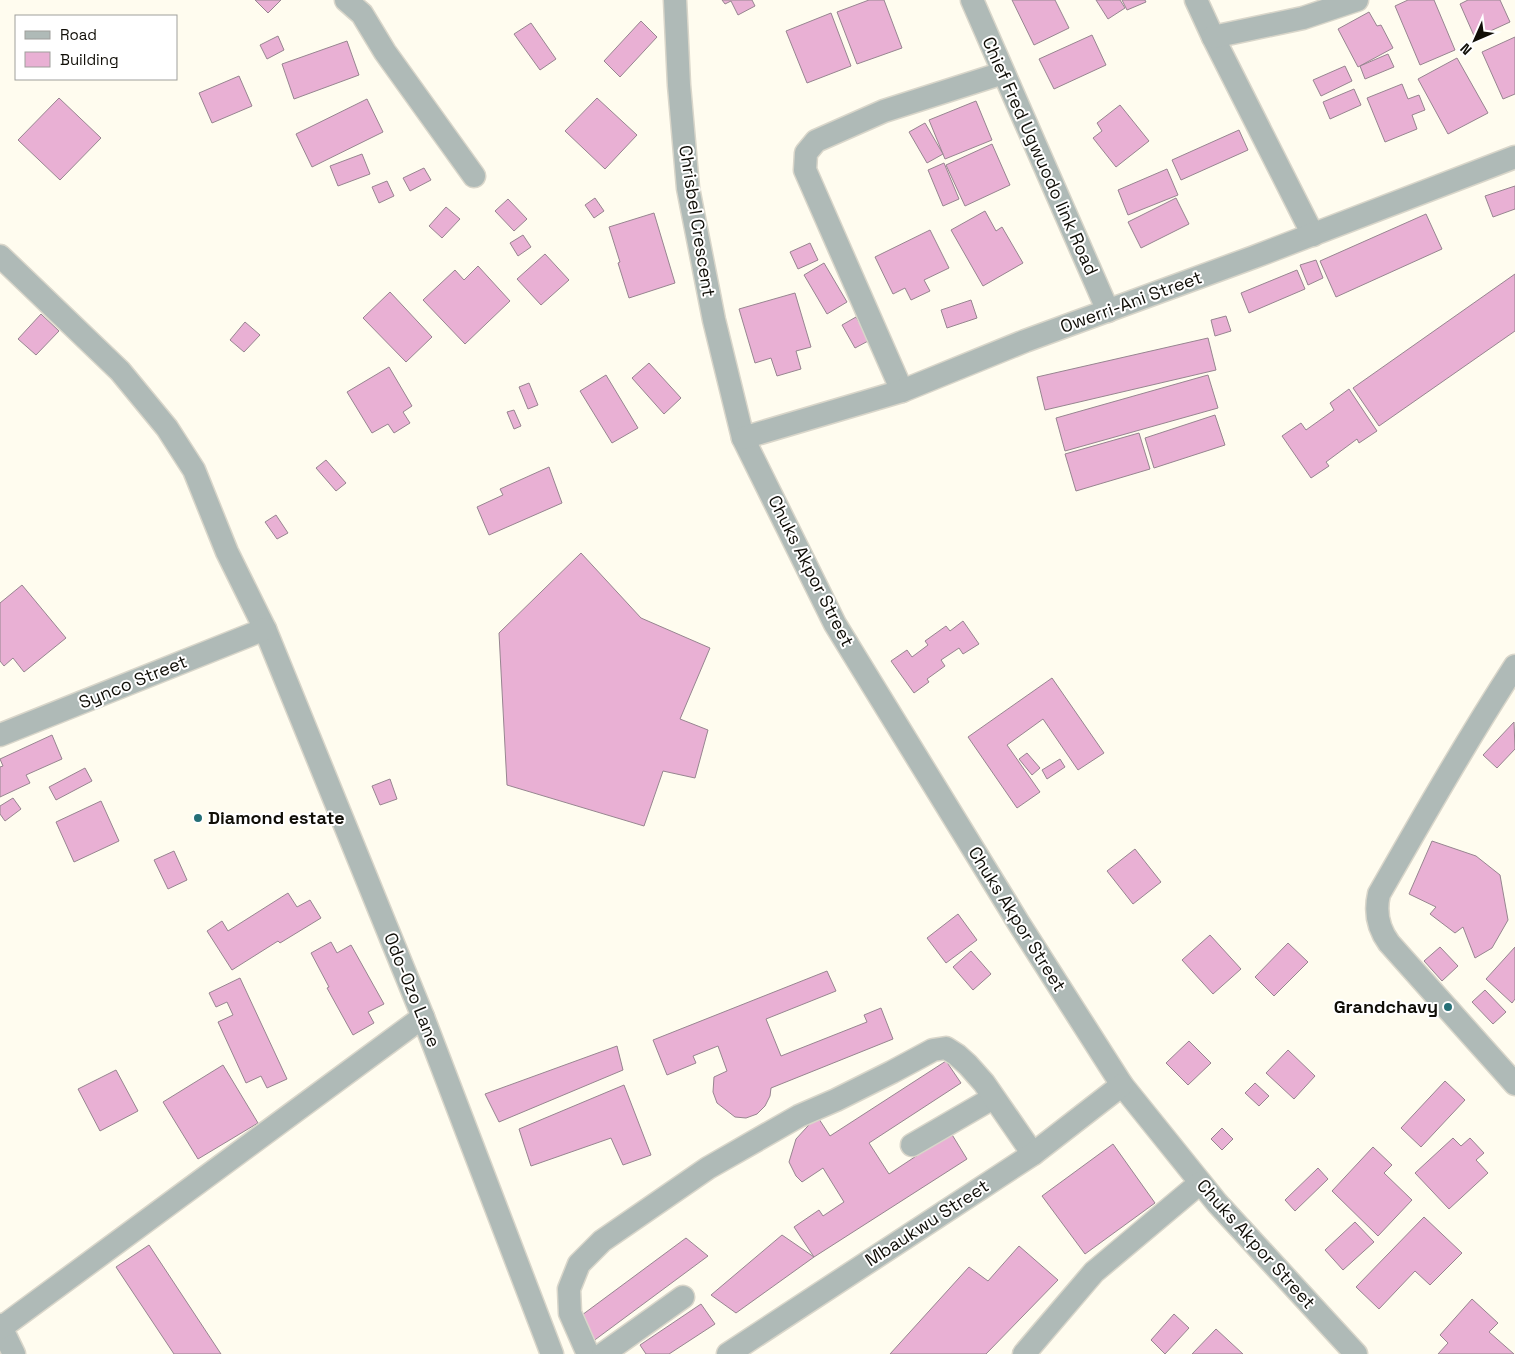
<svg xmlns="http://www.w3.org/2000/svg" width="1515" height="1354" font-family="'Space Grotesk',sans-serif">
<style>
.building{fill:#e9b0d4;stroke:#978590}
.lines{fill:none;stroke-linecap:round;stroke-linejoin:round}
.minor-casing{stroke:#d9d6ca;stroke-width:25}
.minor{stroke:#afbab7;stroke-width:22}
.poi-dot{fill:#256f76;stroke:#fff;stroke-width:2}
.labels{text-anchor:middle;stroke-width:4;stroke-linejoin:round;paint-order:stroke}
.street-label{font-size:18px;fill:#100e07;stroke:#fff}
.poi-label{font-size:18px;font-weight:bold;fill:#100e07;stroke:#fff;text-anchor:start}
</style>
<rect width="100%" height="100%" fill="#fffcef"/>
<g class="building">
<path d="M 255,0 L 281,0 L 268,13 Z"/>
<path d="M 722,0 L 752,0 L 755,6 L 738,15 L 731,1 L 725,4 Z"/>
<path d="M 869,0 L 884,0 L 902,48 L 857,64 L 837,12 Z"/>
<path d="M 1012,0 L 1055,0 L 1069,28 L 1034,45 Z"/>
<path d="M 1096,0 L 1120,0 L 1125,8 L 1108,19 Z"/>
<path d="M 1122,0 L 1145,0 L 1146,2 L 1127,10 Z"/>
<path d="M 1408,0 L 1434,0 L 1455,50 L 1420,65 L 1395,6 Z"/>
<path d="M 1468,0 L 1500,0 L 1510,22 L 1475,38 L 1460,4 Z"/>
<path d="M 1369,12 L 1377,26 L 1381,25 L 1393,48 L 1358,67 L 1338,29 Z"/>
<path d="M 831,13 L 851,66 L 807,83 L 786,31 Z"/>
<path d="M 641,21 L 657,37 L 620,77 L 604,61 Z"/>
<path d="M 531,23 L 556,59 L 540,70 L 514,34 Z"/>
<path d="M 1092,35 L 1106,65 L 1054,89 L 1039,59 Z"/>
<path d="M 278,36 L 284,50 L 267,59 L 260,45 Z"/>
<path d="M 1515,37 L 1515,94 L 1503,99 L 1482,52 Z"/>
<path d="M 347,41 L 359,75 L 294,99 L 282,64 Z"/>
<path d="M 1388,54 L 1394,67 L 1365,79 L 1360,66 Z"/>
<path d="M 1457,58 L 1488,113 L 1448,134 L 1418,79 Z"/>
<path d="M 1345,66 L 1352,81 L 1321,96 L 1313,80 Z"/>
<path d="M 239,76 L 252,106 L 212,123 L 199,93 Z"/>
<path d="M 1402,84 L 1408,99 L 1419,95 L 1425,110 L 1412,115 L 1417,129 L 1385,142 L 1367,98 Z"/>
<path d="M 1354,89 L 1361,105 L 1330,119 L 1323,102 Z"/>
<path d="M 59,98 L 101,138 L 60,180 L 18,140 Z"/>
<path d="M 597,98 L 637,135 L 605,169 L 565,131 Z"/>
<path d="M 367,99 L 383,132 L 312,167 L 296,134 Z"/>
<path d="M 976,101 L 992,140 L 945,159 L 929,120 Z"/>
<path d="M 1120,105 L 1149,141 L 1116,167 L 1093,138 L 1102,131 L 1097,123 Z"/>
<path d="M 925,123 L 943,154 L 927,163 L 909,132 Z"/>
<path d="M 1239,130 L 1248,150 L 1181,180 L 1172,160 Z"/>
<path d="M 992,144 L 1010,185 L 965,206 L 946,165 Z"/>
<path d="M 362,154 L 370,174 L 338,186 L 330,166 Z"/>
<path d="M 944,163 L 959,199 L 943,206 L 928,170 Z"/>
<path d="M 424,168 L 431,180 L 410,191 L 403,178 Z"/>
<path d="M 1167,169 L 1178,195 L 1128,215 L 1118,190 Z"/>
<path d="M 387,181 L 394,196 L 379,203 L 372,187 Z"/>
<path d="M 1515,186 L 1515,209 L 1493,217 L 1485,196 Z"/>
<path d="M 595,198 L 604,211 L 594,218 L 585,205 Z"/>
<path d="M 1176,198 L 1189,224 L 1141,248 L 1128,222 Z"/>
<path d="M 508,199 L 527,219 L 514,231 L 495,211 Z"/>
<path d="M 446,207 L 460,219 L 442,238 L 429,226 Z"/>
<path d="M 985,211 L 996,231 L 1002,227 L 1023,263 L 983,286 L 951,230 Z"/>
<path d="M 654,213 L 675,283 L 629,298 L 618,263 L 620,262 L 609,227 Z"/>
<path d="M 1426,214 L 1442,249 L 1336,297 L 1320,261 Z"/>
<path d="M 930,230 L 949,268 L 924,280 L 930,291 L 911,300 L 905,288 L 893,294 L 875,257 Z"/>
<path d="M 523,235 L 531,247 L 518,256 L 510,243 Z"/>
<path d="M 810,243 L 818,260 L 798,269 L 790,252 Z"/>
<path d="M 545,254 L 569,280 L 541,305 L 517,279 Z"/>
<path d="M 1316,260 L 1323,278 L 1308,285 L 1300,265 Z"/>
<path d="M 824,263 L 847,302 L 827,314 L 804,275 Z"/>
<path d="M 478,266 L 510,301 L 465,344 L 423,300 L 455,270 L 464,280 Z"/>
<path d="M 1297,270 L 1305,289 L 1249,313 L 1241,293 Z"/>
<path d="M 1515,274 L 1515,331 L 1379,426 L 1353,388 Z"/>
<path d="M 390,292 L 432,337 L 406,362 L 363,318 Z"/>
<path d="M 795,293 L 811,347 L 796,351 L 801,369 L 777,376 L 771,358 L 755,363 L 739,309 Z"/>
<path d="M 971,300 L 977,318 L 947,328 L 941,310 Z"/>
<path d="M 41,314 L 59,331 L 36,355 L 18,339 Z"/>
<path d="M 1226,316 L 1231,331 L 1215,336 L 1211,320 Z"/>
<path d="M 856,317 L 870,340 L 855,348 L 842,325 Z"/>
<path d="M 245,322 L 260,335 L 244,352 L 230,340 Z"/>
<path d="M 1208,338 L 1216,370 L 1045,410 L 1037,377 Z"/>
<path d="M 649,363 L 681,398 L 664,414 L 632,378 Z"/>
<path d="M 389,367 L 412,406 L 403,412 L 410,423 L 394,433 L 388,424 L 372,433 L 347,392 Z"/>
<path d="M 606,375 L 638,428 L 612,443 L 580,391 Z"/>
<path d="M 1208,375 L 1218,408 L 1065,451 L 1056,418 Z"/>
<path d="M 529,383 L 538,405 L 528,409 L 519,387 Z"/>
<path d="M 1349,389 L 1377,431 L 1359,443 L 1357,439 L 1326,462 L 1329,466 L 1311,478 L 1282,436 L 1301,423 L 1306,430 L 1334,410 L 1330,403 Z"/>
<path d="M 514,410 L 521,426 L 514,429 L 507,412 Z"/>
<path d="M 1215,415 L 1225,445 L 1154,468 L 1145,438 Z"/>
<path d="M 1139,433 L 1150,469 L 1076,491 L 1065,454 Z"/>
<path d="M 326,460 L 346,483 L 336,491 L 316,468 Z"/>
<path d="M 549,467 L 562,503 L 489,535 L 477,507 L 503,495 L 500,489 Z"/>
<path d="M 276,515 L 288,533 L 277,539 L 265,522 Z"/>
<path d="M 581,553 L 641,618 L 710,648 L 680,719 L 708,730 L 695,778 L 663,771 L 644,826 L 507,785 L 499,633 Z"/>
<path d="M 22,585 L 66,638 L 24,672 L 13,658 L 4,666 L 0,661 L 0,603 Z"/>
<path d="M 963,621 L 979,644 L 963,654 L 959,648 L 941,660 L 945,666 L 927,679 L 929,682 L 914,693 L 891,661 L 907,650 L 912,657 L 928,645 L 925,641 L 946,626 L 950,631 Z"/>
<path d="M 1052,678 L 1104,753 L 1078,770 L 1043,719 L 1007,745 L 1040,792 L 1017,808 L 968,737 Z"/>
<path d="M 1514,722 L 1515,749 L 1497,768 L 1483,755 Z"/>
<path d="M 52,735 L 62,759 L 26,775 L 30,783 L 0,797 L 0,767 L 3,766 L 0,759 Z"/>
<path d="M 1027,753 L 1040,768 L 1032,775 L 1019,759 Z"/>
<path d="M 1060,759 L 1065,767 L 1047,779 L 1042,770 Z"/>
<path d="M 85,768 L 92,781 L 56,800 L 49,787 Z"/>
<path d="M 390,779 L 397,799 L 380,805 L 372,786 Z"/>
<path d="M 13,798 L 21,809 L 5,821 L 0,814 L 0,806 Z"/>
<path d="M 101,801 L 119,841 L 74,862 L 56,822 Z"/>
<path d="M 1432,841 L 1476,856 L 1500,875 L 1508,920 L 1492,948 L 1475,958 L 1463,927 L 1455,933 L 1430,914 L 1436,907 L 1409,894 Z"/>
<path d="M 1135,849 L 1161,882 L 1133,904 L 1107,871 Z"/>
<path d="M 174,851 L 187,880 L 168,889 L 154,860 Z"/>
<path d="M 288,893 L 297,907 L 310,900 L 321,918 L 280,943 L 278,941 L 232,970 L 207,931 L 222,921 L 228,931 Z"/>
<path d="M 958,914 L 977,940 L 946,963 L 927,938 Z"/>
<path d="M 1210,935 L 1241,969 L 1213,994 L 1182,960 Z"/>
<path d="M 331,942 L 337,953 L 351,945 L 384,1004 L 368,1012 L 374,1023 L 353,1035 L 327,988 L 329,987 L 311,953 Z"/>
<path d="M 1288,943 L 1308,962 L 1274,996 L 1255,977 Z"/>
<path d="M 1440,947 L 1458,966 L 1442,981 L 1424,961 Z"/>
<path d="M 1515,947 L 1515,999 L 1512,1003 L 1486,979 Z"/>
<path d="M 971,951 L 991,974 L 973,990 L 953,967 Z"/>
<path d="M 827,971 L 836,991 L 766,1019 L 781,1056 L 867,1022 L 864,1015 L 881,1008 L 893,1039 L 771,1088 L 770,1096 L 765,1106 L 757,1114 L 746,1118 L 735,1117 L 717,1103 L 713,1092 L 714,1077 L 727,1071 L 718,1046 L 693,1056 L 696,1063 L 667,1075 L 653,1040 Z"/>
<path d="M 240,978 L 287,1079 L 267,1088 L 261,1076 L 246,1083 L 218,1022 L 233,1015 L 227,1002 L 216,1007 L 209,993 Z"/>
<path d="M 1485,990 L 1506,1012 L 1493,1024 L 1472,1002 Z"/>
<path d="M 1189,1041 L 1211,1063 L 1188,1085 L 1166,1063 Z"/>
<path d="M 617,1046 L 623,1070 L 499,1122 L 485,1094 Z"/>
<path d="M 1288,1050 L 1315,1076 L 1294,1099 L 1266,1073 Z"/>
<path d="M 946,1061 L 961,1083 L 869,1143 L 889,1174 L 951,1133 L 967,1159 L 814,1257 L 794,1227 L 819,1210 L 823,1216 L 844,1202 L 823,1168 L 802,1182 L 796,1176 L 789,1162 L 796,1139 L 817,1116 L 830,1136 Z"/>
<path d="M 223,1065 L 258,1123 L 198,1159 L 163,1102 Z"/>
<path d="M 116,1070 L 138,1111 L 100,1131 L 78,1089 Z"/>
<path d="M 1445,1081 L 1465,1100 L 1421,1147 L 1401,1128 Z"/>
<path d="M 1255,1083 L 1269,1096 L 1259,1106 L 1245,1093 Z"/>
<path d="M 624,1085 L 651,1155 L 623,1165 L 611,1138 L 531,1166 L 519,1129 Z"/>
<path d="M 1222,1128 L 1233,1139 L 1222,1150 L 1211,1139 Z"/>
<path d="M 1453,1138 L 1461,1146 L 1470,1138 L 1484,1153 L 1476,1160 L 1488,1173 L 1449,1209 L 1415,1173 Z"/>
<path d="M 1113,1144 L 1155,1203 L 1085,1254 L 1042,1196 Z"/>
<path d="M 1373,1147 L 1392,1165 L 1384,1173 L 1412,1200 L 1378,1236 L 1332,1191 Z"/>
<path d="M 1318,1168 L 1328,1179 L 1295,1211 L 1285,1200 Z"/>
<path d="M 1424,1217 L 1462,1253 L 1430,1285 L 1415,1271 L 1379,1309 L 1356,1287 Z"/>
<path d="M 1355,1222 L 1374,1242 L 1343,1270 L 1325,1250 Z"/>
<path d="M 782,1235 L 814,1257 L 736,1313 L 711,1295 Z"/>
<path d="M 686,1238 L 708,1256 L 592,1342 L 582,1315 Z"/>
<path d="M 149,1245 L 221,1354 L 174,1354 L 116,1267 Z"/>
<path d="M 1019,1246 L 1058,1280 L 986,1354 L 890,1354 L 969,1267 L 988,1281 Z"/>
<path d="M 1472,1299 L 1498,1323 L 1489,1332 L 1514,1354 L 1438,1354 L 1448,1343 L 1440,1335 Z"/>
<path d="M 701,1304 L 715,1324 L 669,1354 L 646,1354 L 640,1345 Z"/>
<path d="M 1174,1314 L 1189,1328 L 1165,1354 L 1151,1340 Z"/>
<path d="M 1216,1329 L 1243,1354 L 1192,1354 Z"/>
</g>
<g class="lines">
<g class="minor-casing">
<g id="minor">
<path d="M 346,0 L 362,14 L 385,52 L 474,176"/>
<path d="M 675,0 L 679,85 L 688,188 L 714,320 L 743,438 L 835,624 L 1018,922 L 1122,1085 L 1217,1203 L 1356,1354"/>
<path d="M 972,0 L 1108,311"/>
<path d="M 1196,0 L 1213,37 L 1313,235"/>
<path d="M 1213,37 L 1303,18 L 1357,0"/>
<path d="M 0,256 L 120,371 L 167,428 L 194,470 L 227,552 L 265,629 L 423,1017 L 552,1354"/>
<path d="M 902,391 L 805,170 L 806,153 L 816,141 L 884,111 L 1003,73"/>
<path d="M 743,438 L 902,391 L 1025,341 L 1254,257 L 1515,157"/>
<path d="M 1515,666 C 1467,740 1423,817 1379,894 C 1375,911 1378,928 1389,943 L 1515,1084"/>
<path d="M 0,735 L 265,629"/>
<path d="M 912,1145 L 993,1098"/>
<path d="M 0,1325 L 14,1354"/>
<path d="M 1,1328 L 423,1017"/>
<path d="M 588,1354 L 570,1313 L 569,1289 L 579,1264 L 602,1241 L 708,1168 L 799,1116 L 836,1100 L 892,1072 L 933,1050 L 946,1048 L 957,1055 L 968,1065 L 984,1083 L 1033,1154"/>
<path d="M 603,1354 L 683,1297"/>
<path d="M 728,1354 L 1033,1154 L 1122,1085"/>
<path d="M 1024,1354 L 1094,1272 L 1200,1183"/>
</g>
</g>
<use href="#minor" class="minor"/>
</g>
<g class="poi-dot">
<circle cx="198" cy="818" r="5"/>
<circle cx="1448" cy="1007" r="5"/>
</g>
<g class="labels">
<g class="street-label">
<text transform="translate(1040 156) rotate(66)" y="6">Chief Fred Ugwuodo link Road</text>
<text transform="translate(697 221) rotate(81)" y="6">Chrisbel Crescent</text>
<text transform="translate(1131 302) rotate(-20)" y="6">Owerri-Ani Street</text>
<text transform="translate(811 571) rotate(63)" y="6">Chuks Akpor Street</text>
<text transform="translate(133 682) rotate(-22)" y="6">Synco Street</text>
<text transform="translate(1017 919) rotate(58)" y="6">Chuks Akpor Street</text>
<text transform="translate(412 990) rotate(68)" y="6">Odo-Ozo Lane</text>
<text transform="translate(927 1223) rotate(-33)" y="6">Mbaukwu Street</text>
<text transform="translate(1256 1244) rotate(48)" y="6">Chuks Akpor Street</text>
</g>
<g class="poi-label">
<text x="208" y="824">Diamond estate</text>
<text x="1438" y="1013" text-anchor="end">Grandchavy</text>
</g>
</g>
<rect x="15" y="15" width="162" height="65" fill="#ffffff" stroke="#9f9f9c"/>
<rect x="25" y="31" width="25" height="8" fill="#afbab7" stroke="#9f9f9c"/>
<text x="60" y="40" font-size="15" fill="#100e07">Road</text>
<rect x="25" y="52" width="25" height="15" fill="#e9b0d4" stroke="#9f9f9c"/>
<text x="60" y="65" font-size="15" fill="#100e07">Building</text>
<g transform="translate(1475 40) rotate(225)" stroke="#ffffff" stroke-width="4" paint-order="stroke">
<path d="M0-4L9 19L0 12L-9 19Z" fill="#100e07"/>
<text y="-8" font-size="14" font-weight="bold" text-anchor="middle" fill="#100e07">N</text>
</g>
</svg>
